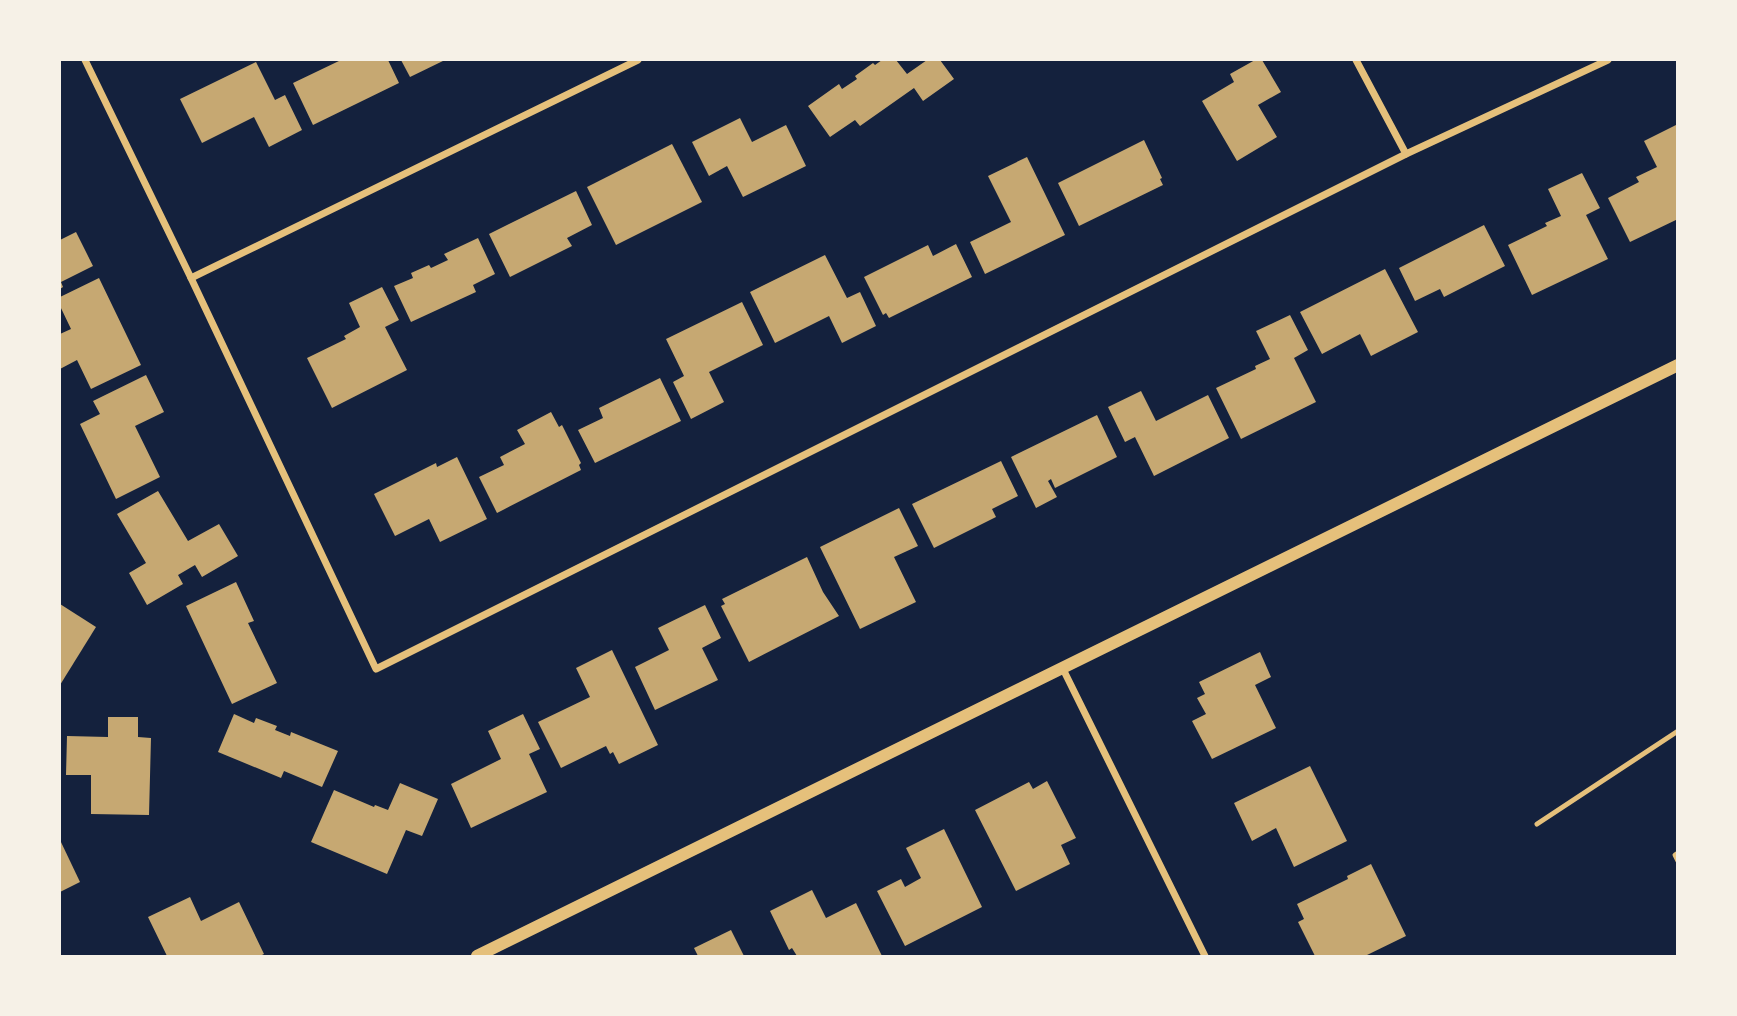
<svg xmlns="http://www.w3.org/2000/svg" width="1737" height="1016" font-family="'Noto Sans',sans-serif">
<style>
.building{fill:#c6a872}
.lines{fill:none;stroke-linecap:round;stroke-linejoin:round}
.service{stroke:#e5c07b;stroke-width:5}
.minor{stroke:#e5c07b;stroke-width:7}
.tertiary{stroke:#e5c07b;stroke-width:12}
</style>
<rect width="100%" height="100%" fill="#14213d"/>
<g class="building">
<path d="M 341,60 L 358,60 L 359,61 L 363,60 L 388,60 L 399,83 L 313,125 L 293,83 Z"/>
<path d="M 401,60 L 445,60 L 410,77 Z"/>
<path d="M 882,60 L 896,60 L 907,74 L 927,60 L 940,60 L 954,79 L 923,101 L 914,88 L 860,126 L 855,120 L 830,137 L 808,106 L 839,84 L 842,89 L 857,79 L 855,76 L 873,63 L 875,65 Z"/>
<path d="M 1255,60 L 1262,60 L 1281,92 L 1258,105 L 1277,137 L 1237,161 L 1202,101 L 1234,82 L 1230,74 Z"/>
<path d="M 256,62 L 275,100 L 285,95 L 302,130 L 269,147 L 254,117 L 202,143 L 180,99 Z"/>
<path d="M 740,118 L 752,142 L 786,125 L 806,166 L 743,197 L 727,166 L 709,176 L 692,142 Z"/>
<path d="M 1678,124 L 1678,219 L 1630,242 L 1608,198 L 1639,182 L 1636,177 L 1657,167 L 1644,141 Z"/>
<path d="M 1144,140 L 1162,178 L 1160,179 L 1163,185 L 1079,226 L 1058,183 Z"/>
<path d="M 672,144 L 702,202 L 616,245 L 587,187 Z"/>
<path d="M 1027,157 L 1065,235 L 985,274 L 970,242 L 1011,222 L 988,176 Z"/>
<path d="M 1582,173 L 1600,208 L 1586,215 L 1608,259 L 1532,295 L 1508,245 L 1547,226 L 1545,223 L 1561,216 L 1548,189 Z"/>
<path d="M 576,191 L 592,225 L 567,238 L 572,246 L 510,277 L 489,234 Z"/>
<path d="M 1484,225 L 1505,266 L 1444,297 L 1440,289 L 1415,301 L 1399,268 Z"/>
<path d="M 76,232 L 93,266 L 61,282 L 63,287 L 60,289 L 60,240 Z"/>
<path d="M 478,238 L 495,274 L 473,285 L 476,292 L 411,322 L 394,286 L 413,278 L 411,273 L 429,265 L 431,268 L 448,260 L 444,254 Z"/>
<path d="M 956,244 L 972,277 L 889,318 L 886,313 L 883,315 L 864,277 L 928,245 L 933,256 Z"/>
<path d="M 825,255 L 847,298 L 860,292 L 876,326 L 842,343 L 829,316 L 775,343 L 750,292 Z"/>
<path d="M 1385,269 L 1418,332 L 1371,356 L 1360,334 L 1322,354 L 1300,312 Z"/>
<path d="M 99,278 L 141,365 L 91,389 L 77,360 L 60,369 L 60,334 L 71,329 L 60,306 L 60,297 Z"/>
<path d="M 382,287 L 399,320 L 385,327 L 407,370 L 332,408 L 307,358 L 346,339 L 344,336 L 360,327 L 349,303 Z"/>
<path d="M 742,302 L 763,345 L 709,372 L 724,402 L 691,419 L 673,382 L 684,376 L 666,339 Z"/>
<path d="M 1290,315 L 1308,350 L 1294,358 L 1316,402 L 1241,439 L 1216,388 L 1256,369 L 1255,366 L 1270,359 L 1256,331 Z"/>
<path d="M 146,375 L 164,412 L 135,426 L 160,477 L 116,499 L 80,424 L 100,414 L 93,401 Z"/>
<path d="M 660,378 L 681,421 L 595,463 L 578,430 L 603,418 L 599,408 Z"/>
<path d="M 1141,391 L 1156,421 L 1208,395 L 1229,438 L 1154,476 L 1135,437 L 1125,442 L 1108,407 Z"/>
<path d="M 551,412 L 559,427 L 562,425 L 581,463 L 579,465 L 581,470 L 497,513 L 479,477 L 504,465 L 500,457 L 525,444 L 517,430 Z"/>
<path d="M 1097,415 L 1117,457 L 1055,488 L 1051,479 L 1048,481 L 1057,497 L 1036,508 L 1011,457 Z"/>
<path d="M 457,457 L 487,519 L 440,542 L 429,519 L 395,536 L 374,494 L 436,463 L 437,467 Z"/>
<path d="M 1001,461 L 1018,496 L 992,509 L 996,517 L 934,548 L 912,504 Z"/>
<path d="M 158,491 L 188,541 L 219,524 L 238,556 L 202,577 L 195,565 L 178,575 L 183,584 L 147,605 L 129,573 L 146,563 L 117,514 Z"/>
<path d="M 899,508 L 918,546 L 894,557 L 916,602 L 860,629 L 820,547 Z"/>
<path d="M 807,557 L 823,592 L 839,616 L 749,662 L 721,606 L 725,604 L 722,599 Z"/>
<path d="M 236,582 L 254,621 L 248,623 L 277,683 L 232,704 L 186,606 Z"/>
<path d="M 60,604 L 96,627 L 60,685 Z"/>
<path d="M 705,605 L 721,638 L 702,648 L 718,680 L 655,710 L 635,667 L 669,650 L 658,628 Z"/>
<path d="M 612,650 L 658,745 L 619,764 L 613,752 L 610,754 L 606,746 L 561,768 L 538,722 L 590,697 L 576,668 Z"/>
<path d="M 1260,652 L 1271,677 L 1255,685 L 1276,728 L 1212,759 L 1192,721 L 1206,714 L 1197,698 L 1205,694 L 1199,682 Z"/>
<path d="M 234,714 L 254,723 L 256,718 L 277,726 L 275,730 L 290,736 L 291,732 L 338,751 L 322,787 L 284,771 L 281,778 L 218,752 Z"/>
<path d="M 523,714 L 540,749 L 529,754 L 547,792 L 471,828 L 451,784 L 501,759 L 488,731 Z"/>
<path d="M 108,717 L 138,717 L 138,737 L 151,738 L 149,815 L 91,814 L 91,775 L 66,775 L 67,736 L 108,737 Z"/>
<path d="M 1310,766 L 1347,841 L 1294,867 L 1276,828 L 1252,841 L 1234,803 Z"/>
<path d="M 1047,781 L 1076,838 L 1061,845 L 1070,864 L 1016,891 L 975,810 L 1029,782 L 1033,789 Z"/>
<path d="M 400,783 L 438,799 L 422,836 L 406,830 L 387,874 L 311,842 L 334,790 L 374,807 L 375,805 L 388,810 Z"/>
<path d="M 944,829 L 982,907 L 905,946 L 877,891 L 901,879 L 905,887 L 921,878 L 906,848 Z"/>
<path d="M 60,840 L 80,882 L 60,892 Z"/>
<path d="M 1371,864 L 1406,936 L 1365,956 L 1315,956 L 1298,922 L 1304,919 L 1297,904 L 1348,879 L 1347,876 Z"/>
<path d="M 812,890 L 826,918 L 856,903 L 882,956 L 797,956 L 792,948 L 789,950 L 770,911 Z"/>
<path d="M 190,897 L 201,921 L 239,902 L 264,954 L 260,956 L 167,956 L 148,917 Z"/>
<path d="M 731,930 L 744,956 L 698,956 L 694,948 Z"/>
</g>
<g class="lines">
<g class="service">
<path d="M 1537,824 L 1678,731"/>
<path d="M 1678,853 L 1675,855 L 1678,861"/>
</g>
<g class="minor">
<path d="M 85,60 L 191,278 L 376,669 L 1406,154 L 1608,60"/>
<path d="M 1356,60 L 1406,154"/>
<path d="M 191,278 L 638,60"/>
<path d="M 1062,667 L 1205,956"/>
</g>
<path class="tertiary" d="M 477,956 L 1678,365"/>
</g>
<rect width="1737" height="1016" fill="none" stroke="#f6f1e7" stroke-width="122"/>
</svg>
